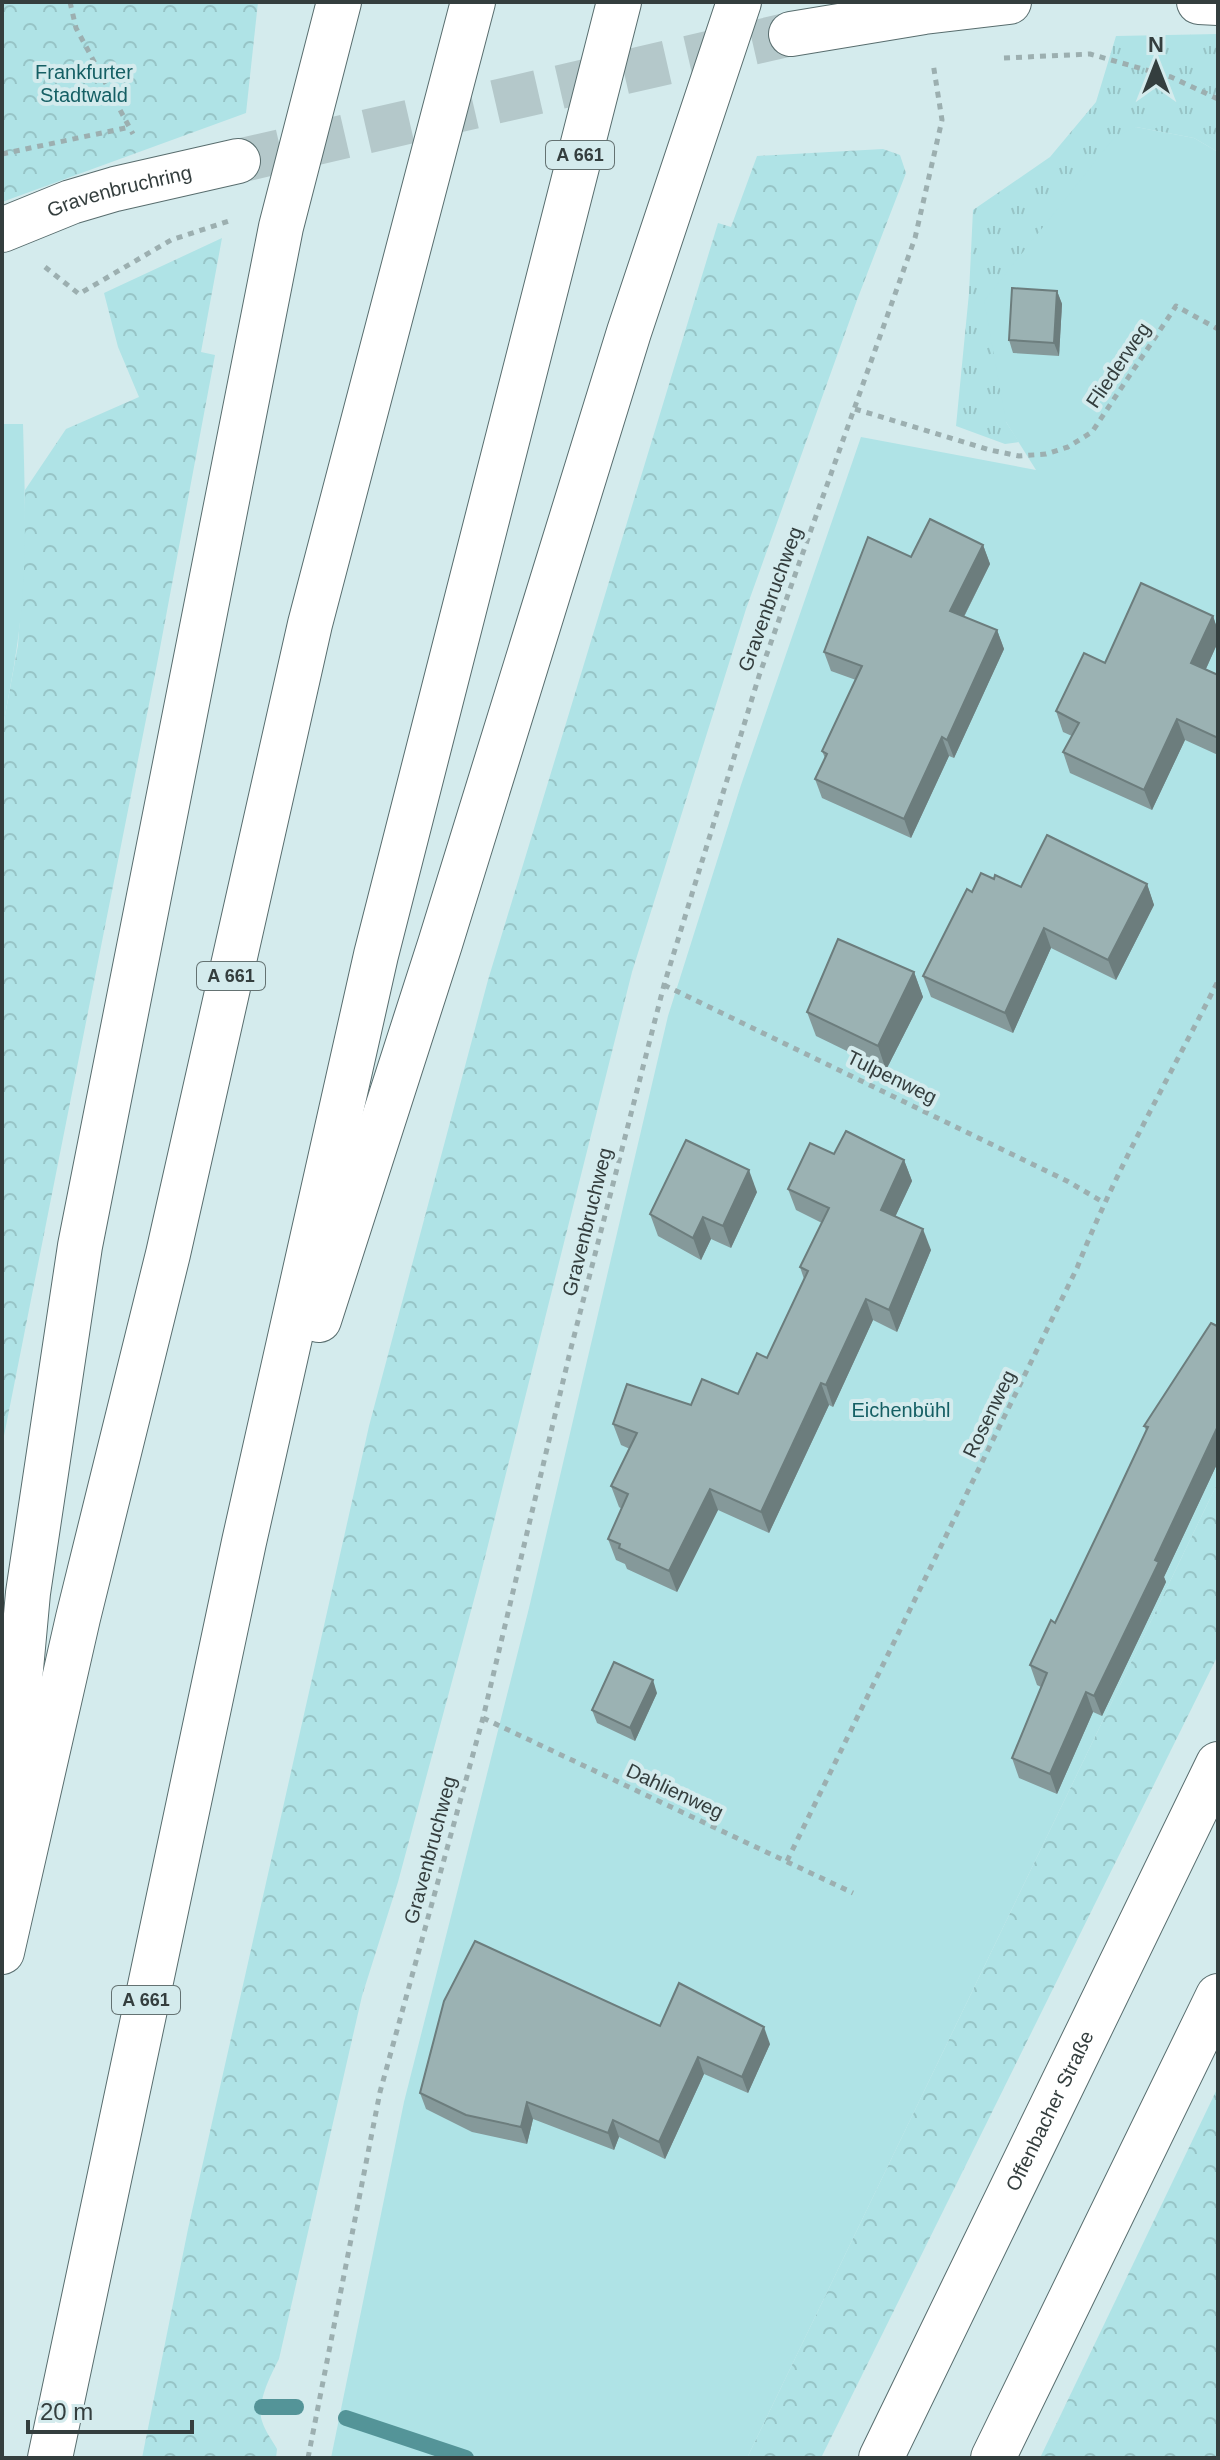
<svg xmlns="http://www.w3.org/2000/svg" width="1220" height="2460" font-family="Helvetica,sans-serif">
<style>
.grass{fill:url(#grass-tufts)}
.forest{fill:url(#forest-crowns)}
.garden{fill:#afe3e6}
.lines{fill:none;stroke-linecap:round;stroke-linejoin:round}
.stream{stroke:#549498;stroke-width:16}
.tertiary-tunnel{stroke:#b4c8ca;stroke-width:44;stroke-dasharray:44 22;stroke-linecap:butt}
.tertiary-casing{stroke:#586d6e;stroke-width:46}
.secondary-casing{stroke:#586d6e;stroke-width:46}
.motorway-casing{stroke:#586d6e;stroke-width:46}
.path{stroke:#9cafb0;stroke-width:5;stroke-dasharray:6 6;stroke-linecap:butt}
.tertiary{stroke:#fff;stroke-width:44}
.secondary{stroke:#fff;stroke-width:44}
.motorway{stroke:#fff;stroke-width:44}
.wall{fill:#85999a}
.shaded-wall{fill:#6c7d7d}
.building{fill:#9bb2b3;stroke:#6c7d7d;stroke-width:2}
.labels{text-anchor:middle;stroke-width:8;stroke-linejoin:round;paint-order:stroke}
.shield{fill:#d4ebed;stroke:#647272;stroke-width:2}
.shield-label{font-size:18px;font-weight:bold;fill:#343e3e}
.park-label{font-size:20px;fill:#155f64;stroke:#d4ebed}
.street-label{font-size:20px;fill:#343e3e;stroke:#d4ebed}
</style>
<defs>
<pattern id="grass-tufts" width="24" height="20" patternUnits="userSpaceOnUse" patternTransform="scale(2)"><rect width="24" height="20" fill="#afe3e6"/><path d="M3 7l-1-3M5 7V3M7 7l1-3M15 17l-1-3M17 17v-4M19 17l1-3" fill="none" stroke="#97c4c6"/></pattern>
<pattern id="forest-crowns" width="20" height="18" patternUnits="userSpaceOnUse" patternTransform="scale(2)"><rect width="20" height="18" fill="#afe3e6"/><path d="M2 6a3 3 0 1 1 6 0M12 15a3 3 0 1 1 6 0" fill="none" stroke="#97c4c6"/></pattern>
</defs>
<rect width="100%" height="100%" fill="#d4ebed"/>
<path class="grass" d="M 1218,34 L 1218,152 L 1194,138 L 1136,127 L 1006,422 L 1019,442 L 1005,444 L 956,426 L 969,293 L 973,210 L 1050,157 L 1096,102 L 1116,36 Z"/>
<g class="forest">
<path d="M 2,2 L 258,2 L 246,113 L 2,202 Z"/>
<path d="M 883,149 L 900,155 L 906,173 L 857,300 L 746,609 L 632,972 L 479,1581 L 398,1882 L 362,1996 L 279,2359 C 271,2374 256,2404 262,2421 C 265,2431 272,2440 277,2449 L 276,2458 L 142,2458 L 188,2229 L 369,1426 L 488,980 L 718,223 L 731,227 L 757,156 Z"/>
<path d="M 222,238 L 201,352 L 215,355 L 157,664 L 2,1446 L 2,732 L 18,645 L 23,573 L 25,490 L 66,429 L 139,397 L 118,347 L 104,293 Z"/>
<path d="M 1218,1482 L 1218,1655 L 821,2458 L 747,2458 Z"/>
<path d="M 1218,2087 L 1218,2458 L 1040,2458 Z"/>
</g>
<g class="garden">
<path d="M 1136,127 L 1194,138 L 1218,152 L 1218,1482 L 747,2458 L 331,2458 L 404,2102 L 529,1608 L 668,1016 L 741,785 L 861,437 L 1036,470 L 1006,422 L 984,301 L 1114,138 Z"/>
<path d="M 2,424 L 23,424 C 25,498 28,573 17,646 C 13,675 7,703 2,732 Z"/>
</g>
<g class="lines">
<g class="stream">
<path d="M 262,2407 L 296,2407"/>
<path d="M 346,2418 L 466,2458"/>
</g>
<path class="tertiary-tunnel" d="M 238,161 L 791,34"/>
<g class="tertiary-casing">
<g id="tertiary">
<path d="M 1199,2 L 1218,3"/>
<path d="M 791,34 L 924,12 L 1009,2"/>
<path id="s1" d="M 2,230 L 71,202 L 115,189 L 238,161"/>
</g>
</g>
<g class="secondary-casing">
<g id="secondary">
<path id="s2" d="M 881,2458 L 1218,1764"/>
<path d="M 993,2458 L 1218,1996"/>
</g>
</g>
<g class="motorway-casing">
<g id="motorway">
<path d="M 319,1320 L 440,944 L 629,332 L 739,2"/>
<path d="M 6,1832 L 28,1593 L 80,1246 L 281,227 L 339,2"/>
<path d="M 2,1952 L 78,1618 L 168,1254 L 310,624 L 473,2"/>
<path d="M 50,2458 L 244,1542 L 376,955 L 619,2"/>
</g>
</g>
<g class="path">
<path d="M 70,2 L 76,28 L 133,134"/>
<path d="M 1004,58 L 1090,54 L 1171,77 L 1218,99"/>
<path d="M 2,154 L 130,127"/>
<path d="M 45,267 L 79,294 L 171,240 L 229,221"/>
<path d="M 855,409 L 990,450 L 1019,456 L 1046,454 L 1068,447 L 1092,432 L 1176,306 L 1218,329"/>
<path d="M 664,985 L 1067,1181 L 1103,1202"/>
<path d="M 483,1718 L 853,1893"/>
<path d="M 787,1861 L 1077,1268 C 1116,1169 1170,1076 1218,981"/>
<path d="M 308,2458 L 380,2092 L 483,1718 L 570,1352 L 664,985 L 759,676 L 915,238 L 942,120 L 933,63"/>
</g>
<use href="#tertiary" class="tertiary"/>
<use href="#secondary" class="secondary"/>
<use href="#motorway" class="motorway"/>
</g>
<g class="wall">
<path d="M 1057,291 L 1062,304 L 1059,356 L 1013,353 L 1009,340 Z"/>
<path d="M 983,545 L 990,564 L 964,617 L 997,630 L 1004,649 L 954,758 L 949,756 L 911,838 L 822,798 L 815,779 L 825,758 L 822,751 L 856,680 L 831,671 L 824,652 L 911,557 Z"/>
<path d="M 1213,616 L 1218,631 L 1218,642 L 1206,669 L 1218,675 L 1218,755 L 1185,740 L 1152,810 L 1070,773 L 1063,752 L 1072,736 L 1063,732 L 1056,711 L 1105,663 Z"/>
<path d="M 1147,884 L 1154,905 L 1116,980 L 1051,948 L 1013,1033 L 931,997 L 923,976 L 972,892 L 1021,887 Z"/>
<path d="M 914,972 L 923,997 L 886,1070 L 816,1036 L 807,1012 Z"/>
<path d="M 834,1154 L 904,1160 L 912,1181 L 895,1217 L 931,1250 L 897,1332 L 873,1320 L 833,1407 L 829,1405 L 769,1533 L 718,1510 L 677,1592 L 627,1569 L 625,1564 L 616,1560 L 608,1539 L 622,1509 L 619,1507 L 611,1486 L 630,1449 L 621,1445 L 613,1424 L 738,1394 L 767,1358 L 804,1279 L 800,1267 L 822,1223 L 796,1210 L 788,1189 Z"/>
<path d="M 757,1192 L 731,1248 L 711,1239 L 701,1260 L 658,1236 L 650,1214 Z"/>
<path d="M 1218,1323 L 1218,1462 L 1164,1577 L 1166,1582 L 1102,1716 L 1093,1712 L 1057,1794 L 1019,1778 L 1012,1758 L 1041,1687 L 1037,1685 L 1030,1665 L 1055,1623 L 1110,1508 L 1146,1430 L 1144,1426 Z"/>
<path d="M 657,1693 L 635,1741 L 597,1723 L 592,1710 Z"/>
<path d="M 660,2026 L 770,2044 L 748,2093 L 704,2074 L 665,2159 L 619,2137 L 614,2150 L 533,2119 L 527,2144 L 472,2132 L 426,2109 L 420,2093 Z"/>
</g>
<g class="shaded-wall">
<path d="M 1057,291 L 1062,304 L 1059,356 L 1054,343 Z"/>
<path d="M 983,545 L 990,564 L 957,630 L 950,611 Z"/>
<path d="M 1213,616 L 1218,631 L 1218,642 L 1199,684 L 1191,663 Z"/>
<path d="M 997,630 L 1004,649 L 954,758 L 947,740 Z"/>
<path d="M 1177,719 L 1185,740 L 1152,810 L 1144,790 Z"/>
<path d="M 942,737 L 949,756 L 911,838 L 904,819 Z"/>
<path d="M 1147,884 L 1154,905 L 1116,980 L 1108,960 Z"/>
<path d="M 1044,928 L 1051,948 L 1013,1033 L 1005,1013 Z"/>
<path d="M 914,972 L 923,997 L 886,1070 L 878,1046 Z"/>
<path d="M 904,1160 L 912,1181 L 888,1232 L 881,1210 Z"/>
<path d="M 749,1170 L 757,1192 L 731,1248 L 723,1226 Z"/>
<path d="M 703,1217 L 711,1239 L 701,1260 L 693,1238 Z"/>
<path d="M 923,1229 L 931,1250 L 897,1332 L 889,1310 Z"/>
<path d="M 866,1299 L 873,1320 L 833,1407 L 826,1385 Z"/>
<path d="M 821,1383 L 829,1405 L 769,1533 L 761,1512 Z"/>
<path d="M 1218,1426 L 1218,1462 L 1164,1577 L 1166,1582 L 1102,1716 L 1094,1696 L 1155,1560 Z"/>
<path d="M 710,1489 L 718,1510 L 677,1592 L 669,1571 Z"/>
<path d="M 653,1680 L 657,1693 L 635,1741 L 630,1728 Z"/>
<path d="M 1086,1692 L 1093,1712 L 1057,1794 L 1050,1774 Z"/>
<path d="M 764,2027 L 770,2044 L 748,2093 L 742,2077 Z"/>
<path d="M 698,2057 L 704,2074 L 665,2159 L 659,2142 Z"/>
<path d="M 527,2102 L 533,2119 L 527,2144 L 521,2127 Z"/>
<path d="M 613,2120 L 619,2137 L 614,2150 L 608,2133 Z"/>
</g>
<g class="building">
<path d="M 1012,288 L 1057,291 L 1054,343 L 1009,340 Z"/>
<path d="M 930,519 L 983,545 L 950,611 L 997,630 L 947,740 L 942,737 L 904,819 L 815,779 L 827,754 L 822,751 L 862,666 L 824,652 L 868,537 L 911,557 Z"/>
<path d="M 1141,583 L 1213,616 L 1191,663 L 1218,675 L 1218,738 L 1177,719 L 1144,790 L 1063,752 L 1079,723 L 1056,711 L 1084,653 L 1105,663 Z"/>
<path d="M 1047,835 L 1147,884 L 1108,960 L 1044,928 L 1005,1013 L 923,976 L 967,889 L 972,892 L 981,873 L 994,879 L 995,875 L 1021,887 Z"/>
<path d="M 838,939 L 914,972 L 878,1046 L 807,1012 Z"/>
<path d="M 846,1131 L 904,1160 L 881,1210 L 923,1229 L 889,1310 L 866,1299 L 826,1385 L 821,1383 L 761,1512 L 710,1489 L 669,1571 L 619,1548 L 620,1544 L 608,1539 L 628,1494 L 611,1486 L 637,1433 L 613,1424 L 627,1384 L 691,1405 L 702,1379 L 738,1394 L 757,1353 L 767,1358 L 808,1271 L 800,1267 L 829,1208 L 788,1189 L 810,1143 L 834,1154 Z"/>
<path d="M 686,1140 L 749,1170 L 723,1226 L 703,1217 L 693,1238 L 650,1214 Z"/>
<path d="M 1211,1323 L 1217,1326 L 1218,1323 L 1218,1426 L 1155,1560 L 1159,1562 L 1094,1696 L 1086,1692 L 1050,1774 L 1012,1758 L 1047,1673 L 1030,1665 L 1051,1620 L 1055,1623 L 1110,1508 L 1148,1427 L 1144,1426 Z"/>
<path d="M 614,1662 L 653,1680 L 630,1728 L 592,1710 Z"/>
<path d="M 475,1941 L 660,2026 L 679,1983 L 764,2027 L 742,2077 L 698,2057 L 659,2142 L 613,2120 L 608,2133 L 527,2102 L 521,2127 L 466,2115 L 420,2093 L 444,2001 Z"/>
</g>
<g class="labels">
<g class="shield">
<rect x="546" y="141" width="68" height="28" rx="6"/>
<rect x="197" y="962" width="68" height="28" rx="6"/>
<rect x="112" y="1986" width="68" height="28" rx="6"/>
</g>
<g class="shield-label">
<text x="580" y="161">A 661</text>
<text x="231" y="982">A 661</text>
<text x="146" y="2006">A 661</text>
</g>
<g class="park-label">
<text x="84" y="79">Frankfurter<tspan x="84" dy="23">Stadtwald</tspan></text>
<text x="901" y="1417">Eichenbühl</text>
</g>
<g class="street-label">
<text dy="7" stroke="none"><textPath href="#s1" startOffset="124">Gravenbruchring</textPath></text>
<text transform="translate(1118 365) rotate(-56)" y="7">Fliederweg</text>
<text transform="translate(770 599) rotate(-70)" y="7">Gravenbruchweg</text>
<text transform="translate(892 1077) rotate(26)" y="7">Tulpenweg</text>
<text transform="translate(587 1222) rotate(-76)" y="7">Gravenbruchweg</text>
<text transform="translate(989 1414) rotate(-64)" y="7">Rosenweg</text>
<text transform="translate(675 1791) rotate(25)" y="7">Dahlienweg</text>
<text transform="translate(430 1850) rotate(-75)" y="7">Gravenbruchweg</text>
<text dy="7" stroke="none"><textPath href="#s2" startOffset="386">Offenbacher Straße</textPath></text>
</g>
</g>
<rect width="1220" height="2460" fill="none" stroke="#343e3e" stroke-width="8"/>
<g transform="translate(1156 64)" stroke="#d4ebed" stroke-width="6" paint-order="stroke">
<path d="M0-6L14 30L0 20L-14 30Z" fill="#343e3e"/>
<text y="-12" font-size="22" font-weight="bold" text-anchor="middle" fill="#343e3e">N</text>
</g>
<path d="M28 2420v12h164v-12" fill="none" stroke="#343e3e" stroke-width="4"/>
<text x="40" y="2420" font-size="24" fill="#343e3e" stroke="#d4ebed" stroke-width="6" paint-order="stroke">20 m</text>
</svg>
